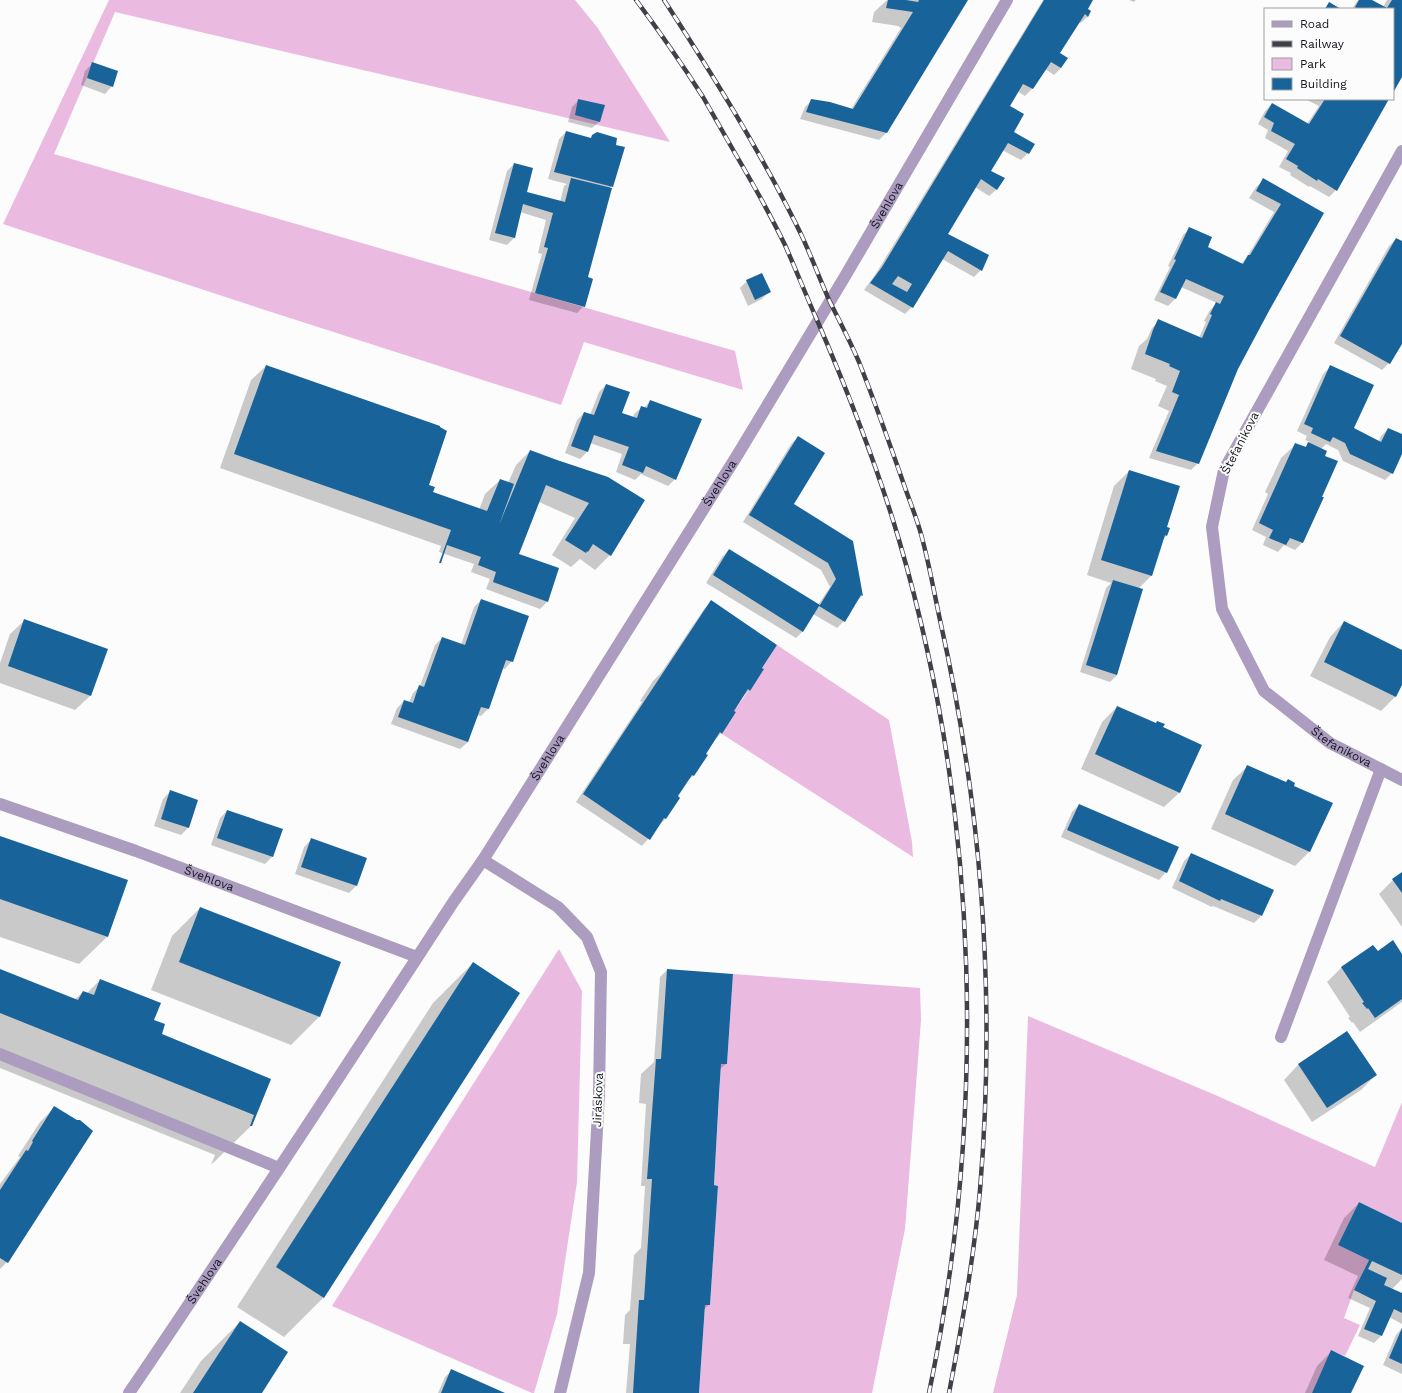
<svg xmlns="http://www.w3.org/2000/svg" width="1402" height="1393" font-family="'Work Sans',sans-serif">
<style>
.green{fill:#eabae1}
.shadow{fill:#0003}
.building{fill:#19639b;fill-rule:evenodd}
.lines{fill:none;stroke-linecap:round;stroke-linejoin:round}
.minor{stroke:#ac9dc0;stroke-width:12}
.rail-casing{stroke:#404148;stroke-width:4.5}
.rail{stroke:#fbfcfb;stroke-width:3;stroke-dasharray:9;stroke-linecap:butt}
.labels{text-anchor:middle;stroke-width:4;stroke-linejoin:round;paint-order:stroke}
.street-label{font-size:12px;fill:#13151d;stroke:#fbfcfb}
</style>
<rect width="100%" height="100%" fill="#fbfcfb"/>
<g class="green">
<path d="M 109,0 L 575,0 L 597,27 L 670,142 L 115,12 L 54,154 L 735,351 L 743,390 L 584,342 L 561,405 L 265,310 L 3,224 Z"/>
<path d="M 777,645 L 889,720 L 912,842 L 913,857 L 722,734 L 736,712 L 734,711 L 764,669 L 762,668 Z"/>
<path d="M 559,949 L 582,991 L 577,1182 L 557,1314 L 534,1393 L 532,1393 L 332,1306 Z"/>
<path d="M 733,974 L 920,988 L 921,1020 L 905,1229 L 872,1393 L 699,1393 L 705,1305 L 710,1305 L 718,1186 L 714,1185 L 721,1064 L 727,1064 Z"/>
<path d="M 1028,1016 L 1213,1094 L 1375,1167 L 1402,1102 L 1402,1223 L 1359,1202 L 1338,1245 L 1369,1260 L 1354,1290 L 1344,1318 L 1360,1325 L 1345,1356 L 1332,1351 L 1312,1393 L 993,1393 L 1017,1295 Z"/>
</g>
<g class="shadow">
<path d="M 887,0 L 967,0 L 886,133 L 879,140 L 800,119 L 805,107 L 812,100 L 851,109 L 901,28 L 898,26 L 872,22 L 874,12 Z"/>
<path d="M 1043,0 L 1092,0 L 1087,9 L 1088,16 L 1081,23 L 1079,22 L 1059,53 L 1061,68 L 1054,75 L 1045,69 L 1032,89 L 1025,96 L 1017,91 L 1008,107 L 1013,132 L 1028,153 L 1021,160 L 1002,150 L 990,171 L 997,189 L 989,196 L 975,187 L 946,234 L 981,270 L 974,277 L 942,259 L 912,307 L 905,314 L 864,290 L 875,275 Z"/>
<path d="M 1129,0 L 1136,0 L 1134,2 Z"/>
<path d="M 1358,0 L 1370,0 L 1383,7 L 1387,0 L 1402,0 L 1402,75 L 1393,78 L 1393,9 L 1352,9 Z"/>
<path d="M 92,64 L 112,86 L 105,94 L 81,85 L 85,71 Z"/>
<path d="M 1305,99 L 1388,99 L 1336,190 L 1329,197 L 1310,186 L 1309,187 L 1290,175 L 1291,173 L 1279,167 L 1288,151 L 1265,138 L 1268,130 L 1258,124 L 1265,111 L 1272,104 L 1307,124 L 1319,106 Z"/>
<path d="M 579,100 L 600,121 L 592,128 L 568,122 L 572,107 Z"/>
<path d="M 566,132 L 590,139 L 593,136 L 612,186 L 609,189 L 586,278 L 584,306 L 577,313 L 529,300 L 542,254 L 538,253 L 546,220 L 520,212 L 514,238 L 507,245 L 489,240 L 507,171 L 514,164 L 525,192 L 560,202 L 564,186 L 567,184 L 548,179 L 559,139 Z"/>
<path d="M 1264,180 L 1323,214 L 1237,368 L 1198,463 L 1191,470 L 1149,458 L 1169,411 L 1158,406 L 1167,386 L 1155,381 L 1156,379 L 1131,369 L 1139,346 L 1147,339 L 1152,328 L 1159,321 L 1199,338 L 1206,322 L 1204,321 L 1210,310 L 1217,303 L 1181,287 L 1175,299 L 1168,306 L 1154,300 L 1170,267 L 1168,266 L 1183,235 L 1190,228 L 1206,247 L 1241,264 L 1247,257 L 1274,212 L 1249,198 L 1256,187 Z"/>
<path d="M 1396,239 L 1402,242 L 1402,342 L 1389,363 L 1382,370 L 1334,343 L 1389,246 Z"/>
<path d="M 747,281 L 769,292 L 762,299 L 748,306 L 740,288 Z"/>
<path d="M 266,366 L 439,426 L 427,485 L 432,493 L 479,510 L 485,494 L 500,480 L 508,483 L 516,465 L 530,451 L 608,478 L 610,555 L 595,570 L 580,559 L 571,567 L 552,555 L 575,518 L 539,502 L 518,554 L 547,602 L 540,609 L 486,589 L 490,579 L 471,572 L 474,564 L 439,552 L 441,546 L 220,468 L 251,380 Z"/>
<path d="M 1330,367 L 1352,429 L 1379,441 L 1381,436 L 1388,429 L 1402,435 L 1402,452 L 1392,473 L 1385,480 L 1343,461 L 1338,450 L 1326,444 L 1321,449 L 1324,456 L 1321,497 L 1322,498 L 1302,543 L 1295,550 L 1284,545 L 1278,552 L 1263,545 L 1266,537 L 1252,530 L 1268,494 L 1265,492 L 1281,458 L 1296,444 L 1305,447 L 1310,442 L 1305,440 L 1307,436 L 1297,431 L 1323,374 Z"/>
<path d="M 606,385 L 621,413 L 633,418 L 634,414 L 642,407 L 644,408 L 650,401 L 675,479 L 668,486 L 641,474 L 635,480 L 616,472 L 622,454 L 590,443 L 587,452 L 580,459 L 565,453 L 577,420 L 584,413 L 590,415 L 599,392 Z"/>
<path d="M 798,437 L 792,504 L 852,542 L 862,596 L 856,602 L 844,621 L 837,628 L 813,614 L 803,631 L 796,638 L 706,583 L 722,557 L 729,550 L 818,605 L 830,587 L 821,570 L 743,522 L 791,444 Z"/>
<path d="M 1129,471 L 1166,527 L 1168,529 L 1166,536 L 1162,540 L 1151,576 L 1138,589 L 1117,675 L 1110,682 L 1080,672 L 1106,588 L 1111,583 L 1087,575 L 1114,486 Z"/>
<path d="M 481,600 L 512,661 L 505,669 L 502,668 L 488,709 L 481,716 L 477,715 L 468,742 L 460,749 L 391,724 L 397,708 L 404,701 L 409,702 L 413,693 L 420,686 L 435,645 L 442,638 L 461,645 L 474,607 Z"/>
<path d="M 711,602 L 761,668 L 749,690 L 742,698 L 721,733 L 714,741 L 705,754 L 707,755 L 693,776 L 685,783 L 677,797 L 666,818 L 642,846 L 576,802 L 642,702 L 640,701 L 653,681 L 661,673 L 704,609 Z"/>
<path d="M 25,620 L 106,649 L 90,696 L 75,710 L 0,683 L 0,663 L 10,634 Z"/>
<path d="M 1344,622 L 1402,651 L 1402,683 L 1395,697 L 1381,711 L 1310,676 L 1330,637 Z"/>
<path d="M 1117,707 L 1201,745 L 1179,793 L 1164,807 L 1081,769 L 1102,722 Z"/>
<path d="M 1248,766 L 1332,804 L 1309,852 L 1295,866 L 1211,829 L 1233,780 Z"/>
<path d="M 170,792 L 197,801 L 188,828 L 181,835 L 154,826 L 163,799 Z"/>
<path d="M 1079,805 L 1166,872 L 1159,880 L 1061,837 L 1072,812 Z"/>
<path d="M 227,811 L 272,857 L 265,864 L 211,845 L 220,818 Z"/>
<path d="M 0,837 L 108,936 L 79,964 L 0,937 Z"/>
<path d="M 311,840 L 356,886 L 349,893 L 295,874 L 304,847 Z"/>
<path d="M 1191,854 L 1261,916 L 1254,923 L 1213,906 L 1212,907 L 1172,888 L 1184,861 Z"/>
<path d="M 1402,874 L 1402,927 L 1379,894 L 1393,880 Z"/>
<path d="M 200,908 L 340,962 L 319,1017 L 291,1045 L 151,990 L 172,936 Z"/>
<path d="M 1373,946 L 1377,952 L 1402,955 L 1402,1002 L 1360,1032 L 1353,1022 L 1352,1023 L 1348,1018 L 1350,1017 L 1327,982 L 1341,968 Z"/>
<path d="M 473,963 L 519,993 L 323,1298 L 284,1337 L 237,1307 L 433,1003 Z"/>
<path d="M 0,970 L 74,1000 L 83,992 L 87,993 L 100,980 L 153,1020 L 160,1034 L 270,1079 L 251,1126 L 211,1165 L 215,1155 L 0,1068 Z"/>
<path d="M 667,970 L 726,1064 L 720,1069 L 713,1186 L 709,1304 L 704,1310 L 698,1393 L 626,1393 L 630,1344 L 623,1344 L 625,1315 L 630,1310 L 634,1255 L 641,1248 L 645,1186 L 641,1186 L 646,1104 L 639,1103 L 641,1074 L 654,1062 L 660,977 Z"/>
<path d="M 1347,1032 L 1376,1075 L 1361,1090 L 1312,1122 L 1284,1080 L 1298,1065 Z"/>
<path d="M 55,1107 L 77,1121 L 7,1262 L 0,1269 L 0,1184 L 20,1157 L 18,1156 L 40,1122 Z"/>
<path d="M 1359,1203 L 1402,1224 L 1402,1279 L 1391,1290 L 1402,1295 L 1402,1324 L 1389,1317 L 1381,1336 L 1374,1343 L 1358,1336 L 1370,1308 L 1348,1298 L 1358,1276 L 1324,1260 L 1344,1218 Z"/>
<path d="M 240,1322 L 261,1393 L 180,1393 L 201,1361 Z"/>
<path d="M 1402,1328 L 1402,1374 L 1383,1365 L 1396,1335 Z"/>
<path d="M 1331,1352 L 1350,1393 L 1305,1393 L 1317,1366 Z"/>
<path d="M 452,1370 L 503,1393 L 438,1393 L 445,1377 Z"/>
</g>
<g class="building">
<path d="M 888,0 L 906,0 L 918,2 L 919,0 L 968,0 L 887,133 L 806,112 L 811,99 L 830,102 L 853,109 L 913,12 L 886,8 Z"/>
<path d="M 1044,0 L 1093,0 L 1088,9 L 1091,11 L 1088,17 L 1085,14 L 1060,53 L 1068,58 L 1061,68 L 1051,62 L 1033,89 L 1023,84 L 1010,106 L 1024,114 L 1014,132 L 1035,144 L 1029,154 L 1008,143 L 991,171 L 1005,178 L 997,190 L 981,179 L 948,234 L 989,255 L 982,271 L 948,251 L 913,308 L 870,283 L 882,267 ZM 898,276 L 912,284 L 907,292 L 892,284 Z"/>
<path d="M 1359,0 L 1372,0 L 1387,8 L 1392,0 L 1402,0 L 1402,77 L 1393,93 L 1393,9 L 1358,9 L 1355,7 Z"/>
<path d="M 1329,2 L 1341,9 L 1325,9 Z"/>
<path d="M 92,62 L 118,71 L 113,87 L 87,78 Z"/>
<path d="M 578,99 L 605,105 L 600,122 L 575,115 Z"/>
<path d="M 1325,99 L 1389,99 L 1337,191 L 1318,179 L 1317,181 L 1297,168 L 1298,166 L 1286,159 L 1295,144 L 1271,131 L 1274,123 L 1264,117 L 1272,103 L 1309,124 Z"/>
<path d="M 566,131 L 591,138 L 592,135 L 597,132 L 617,138 L 616,145 L 625,147 L 613,187 L 554,172 Z"/>
<path d="M 514,163 L 533,168 L 527,192 L 565,202 L 571,178 L 612,188 L 588,277 L 593,279 L 585,307 L 535,293 L 548,248 L 544,247 L 553,213 L 523,204 L 515,238 L 495,233 Z"/>
<path d="M 1263,178 L 1324,213 L 1270,309 L 1238,369 L 1199,464 L 1156,451 L 1179,395 L 1172,392 L 1180,371 L 1169,366 L 1170,364 L 1145,354 L 1153,330 L 1158,319 L 1202,338 L 1212,315 L 1210,314 L 1216,302 L 1220,304 L 1224,296 L 1186,279 L 1176,299 L 1160,292 L 1176,260 L 1174,259 L 1189,227 L 1212,237 L 1208,247 L 1243,264 L 1248,255 L 1250,255 L 1281,204 L 1256,191 Z"/>
<path d="M 1396,238 L 1402,241 L 1402,344 L 1390,364 L 1340,336 Z"/>
<path d="M 762,273 L 771,292 L 755,300 L 746,280 Z"/>
<path d="M 266,365 L 440,426 L 440,427 L 447,431 L 429,485 L 435,487 L 433,492 L 487,511 L 500,479 L 514,484 L 499,525 L 530,450 L 557,460 L 608,477 L 645,500 L 611,556 L 593,544 L 588,552 L 587,551 L 586,553 L 565,540 L 589,503 L 546,485 L 519,554 L 559,568 L 548,602 L 493,582 L 496,572 L 478,565 L 481,557 L 447,545 L 441,563 L 439,563 L 451,530 L 234,454 Z"/>
<path d="M 1330,365 L 1374,385 L 1354,428 L 1381,442 L 1388,428 L 1402,434 L 1402,454 L 1393,474 L 1350,454 L 1345,443 L 1333,437 L 1330,442 L 1311,433 L 1313,428 L 1304,424 Z"/>
<path d="M 606,384 L 630,392 L 622,413 L 637,418 L 641,406 L 647,408 L 650,400 L 702,419 L 676,480 L 646,466 L 643,473 L 622,465 L 629,447 L 594,435 L 588,452 L 571,446 L 584,412 L 594,415 Z"/>
<path d="M 798,436 L 825,453 L 794,504 L 853,541 L 863,596 L 861,595 L 845,622 L 819,606 L 803,632 L 713,575 L 729,549 L 820,605 L 836,579 L 828,563 L 749,515 Z"/>
<path d="M 1308,442 L 1327,451 L 1325,456 L 1338,461 L 1322,497 L 1324,497 L 1303,543 L 1290,538 L 1286,545 L 1269,538 L 1273,530 L 1259,523 L 1295,443 L 1306,447 Z"/>
<path d="M 1129,470 L 1180,486 L 1167,527 L 1170,528 L 1167,536 L 1165,535 L 1152,576 L 1101,560 Z"/>
<path d="M 1113,580 L 1143,589 L 1117,675 L 1086,665 Z"/>
<path d="M 481,599 L 529,616 L 513,662 L 506,660 L 489,709 L 481,707 L 468,742 L 398,717 L 404,700 L 413,703 L 419,685 L 424,687 L 442,637 L 465,645 Z"/>
<path d="M 711,600 L 777,645 L 762,668 L 764,669 L 750,691 L 748,689 L 734,711 L 736,712 L 722,734 L 720,732 L 706,754 L 708,755 L 694,776 L 692,775 L 678,796 L 680,798 L 666,819 L 664,818 L 650,840 L 583,794 Z"/>
<path d="M 24,619 L 108,649 L 91,696 L 8,666 Z"/>
<path d="M 1344,621 L 1402,650 L 1402,685 L 1396,697 L 1324,662 Z"/>
<path d="M 1117,706 L 1156,723 L 1157,721 L 1165,724 L 1163,727 L 1202,745 L 1180,793 L 1095,754 Z"/>
<path d="M 1247,765 L 1286,782 L 1288,779 L 1295,783 L 1294,786 L 1333,803 L 1310,852 L 1225,814 Z"/>
<path d="M 170,790 L 198,800 L 189,828 L 161,819 Z"/>
<path d="M 1079,804 L 1179,847 L 1167,873 L 1067,830 Z"/>
<path d="M 227,810 L 283,829 L 273,857 L 217,838 Z"/>
<path d="M 0,836 L 128,880 L 108,937 L 0,899 Z"/>
<path d="M 311,838 L 367,858 L 357,886 L 301,867 Z"/>
<path d="M 1191,853 L 1274,890 L 1262,916 L 1221,899 L 1220,901 L 1179,881 Z"/>
<path d="M 1402,872 L 1402,893 L 1392,879 Z"/>
<path d="M 200,907 L 341,962 L 320,1017 L 179,962 Z"/>
<path d="M 1393,940 L 1402,954 L 1402,999 L 1375,1018 L 1368,1008 L 1367,1009 L 1362,1003 L 1364,1002 L 1341,967 L 1373,945 L 1378,951 Z"/>
<path d="M 473,962 L 520,993 L 324,1298 L 276,1267 Z"/>
<path d="M 0,969 L 78,1000 L 83,991 L 94,995 L 100,979 L 161,1003 L 154,1020 L 165,1024 L 162,1034 L 271,1079 L 252,1126 L 250,1126 L 254,1115 L 0,1013 Z"/>
<path d="M 667,969 L 733,974 L 727,1064 L 721,1064 L 719,1095 L 714,1185 L 718,1186 L 710,1305 L 705,1305 L 699,1393 L 633,1393 L 639,1300 L 644,1300 L 648,1240 L 652,1179 L 647,1179 L 656,1059 L 661,1059 Z"/>
<path d="M 1347,1031 L 1377,1075 L 1327,1108 L 1298,1064 Z"/>
<path d="M 54,1106 L 77,1120 L 80,1120 L 93,1131 L 8,1263 L 0,1258 L 0,1190 L 26,1150 L 28,1151 L 33,1142 L 32,1141 Z"/>
<path d="M 1359,1202 L 1402,1223 L 1402,1275 L 1372,1261 L 1368,1269 L 1387,1278 L 1384,1285 L 1402,1293 L 1402,1313 L 1394,1309 L 1382,1336 L 1364,1329 L 1376,1301 L 1354,1290 L 1369,1260 L 1338,1245 Z"/>
<path d="M 240,1321 L 288,1352 L 262,1393 L 193,1393 Z"/>
<path d="M 1402,1328 L 1402,1364 L 1389,1358 Z"/>
<path d="M 1331,1350 L 1364,1366 L 1351,1393 L 1312,1393 Z"/>
<path d="M 451,1369 L 505,1393 L 441,1393 Z"/>
</g>
<g class="lines">
<g class="minor">
<path id="s1" d="M 1402,151 L 1224,470 L 1212,527 L 1222,609 L 1264,691 L 1330,743 L 1402,780"/>
<path id="s2" d="M 0,804 L 136,851 L 417,957"/>
<path d="M 483,860 L 558,907 L 587,937 L 601,972 L 599,1094 L 589,1273 L 560,1393"/>
<path d="M 1281,1037 L 1381,769"/>
<path d="M 0,1054 L 279,1168"/>
<path id="s3" d="M 129,1393 C 240,1230 347,1065 454,901 L 483,860 L 531,784 L 738,454 L 844,278 L 1007,0"/>
</g>
<g class="rail-casing">
<g id="rail">
<path d="M 636,0 C 659,31 682,64 703,97 C 714,116 725,136 736,155 C 753,184 770,214 785,245 C 796,270 806,295 817,320 C 848,392 877,465 899,540 C 980,816 987,1113 929,1393"/>
<path d="M 664,0 C 712,74 759,149 798,228 C 810,252 819,278 830,302 C 840,322 850,341 859,362 C 874,400 888,439 902,479 C 908,497 916,516 921,534 C 929,563 934,592 940,620 C 982,807 996,999 980,1190 C 974,1258 962,1326 949,1393"/>
</g>
</g>
<use href="#rail" class="rail"/>
</g>
<g class="labels">
<g class="street-label">
<text dy="4" stroke="none"><textPath href="#s3" startOffset="1409">Švehlova</textPath></text>
<text transform="translate(1240 443) rotate(-63)" y="4">Štefanikova</text>
<text dy="4" stroke="none"><textPath href="#s3" startOffset="1085">Švehlova</textPath></text>
<text dy="4" stroke="none"><textPath href="#s1" startOffset="694">Štefanikova</textPath></text>
<text dy="4" stroke="none"><textPath href="#s3" startOffset="761">Švehlova</textPath></text>
<text dy="4" stroke="none"><textPath href="#s2" startOffset="222">Švehlova</textPath></text>
<text transform="translate(598 1100) rotate(-88)" y="4">Jiráskova</text>
<text dy="4" stroke="none"><textPath href="#s3" startOffset="135">Švehlova</textPath></text>
</g>
</g>
<rect x="1264" y="8" width="130" height="92" fill="#fbfcfb" stroke="#9ea0a2"/>
<rect x="1272" y="21" width="20" height="6" fill="#ac9dc0" stroke="#9ea0a2"/>
<text x="1300" y="28" font-size="12" fill="#13151d">Road</text>
<rect x="1272" y="41" width="20" height="6" fill="#404148" stroke="#9ea0a2"/>
<text x="1300" y="48" font-size="12" fill="#13151d">Railway</text>
<rect x="1272" y="58" width="20" height="12" fill="#eabae1" stroke="#9ea0a2"/>
<text x="1300" y="68" font-size="12" fill="#13151d">Park</text>
<rect x="1272" y="78" width="20" height="12" fill="#19639b" stroke="#9ea0a2"/>
<text x="1300" y="88" font-size="12" fill="#13151d">Building</text>
</svg>
